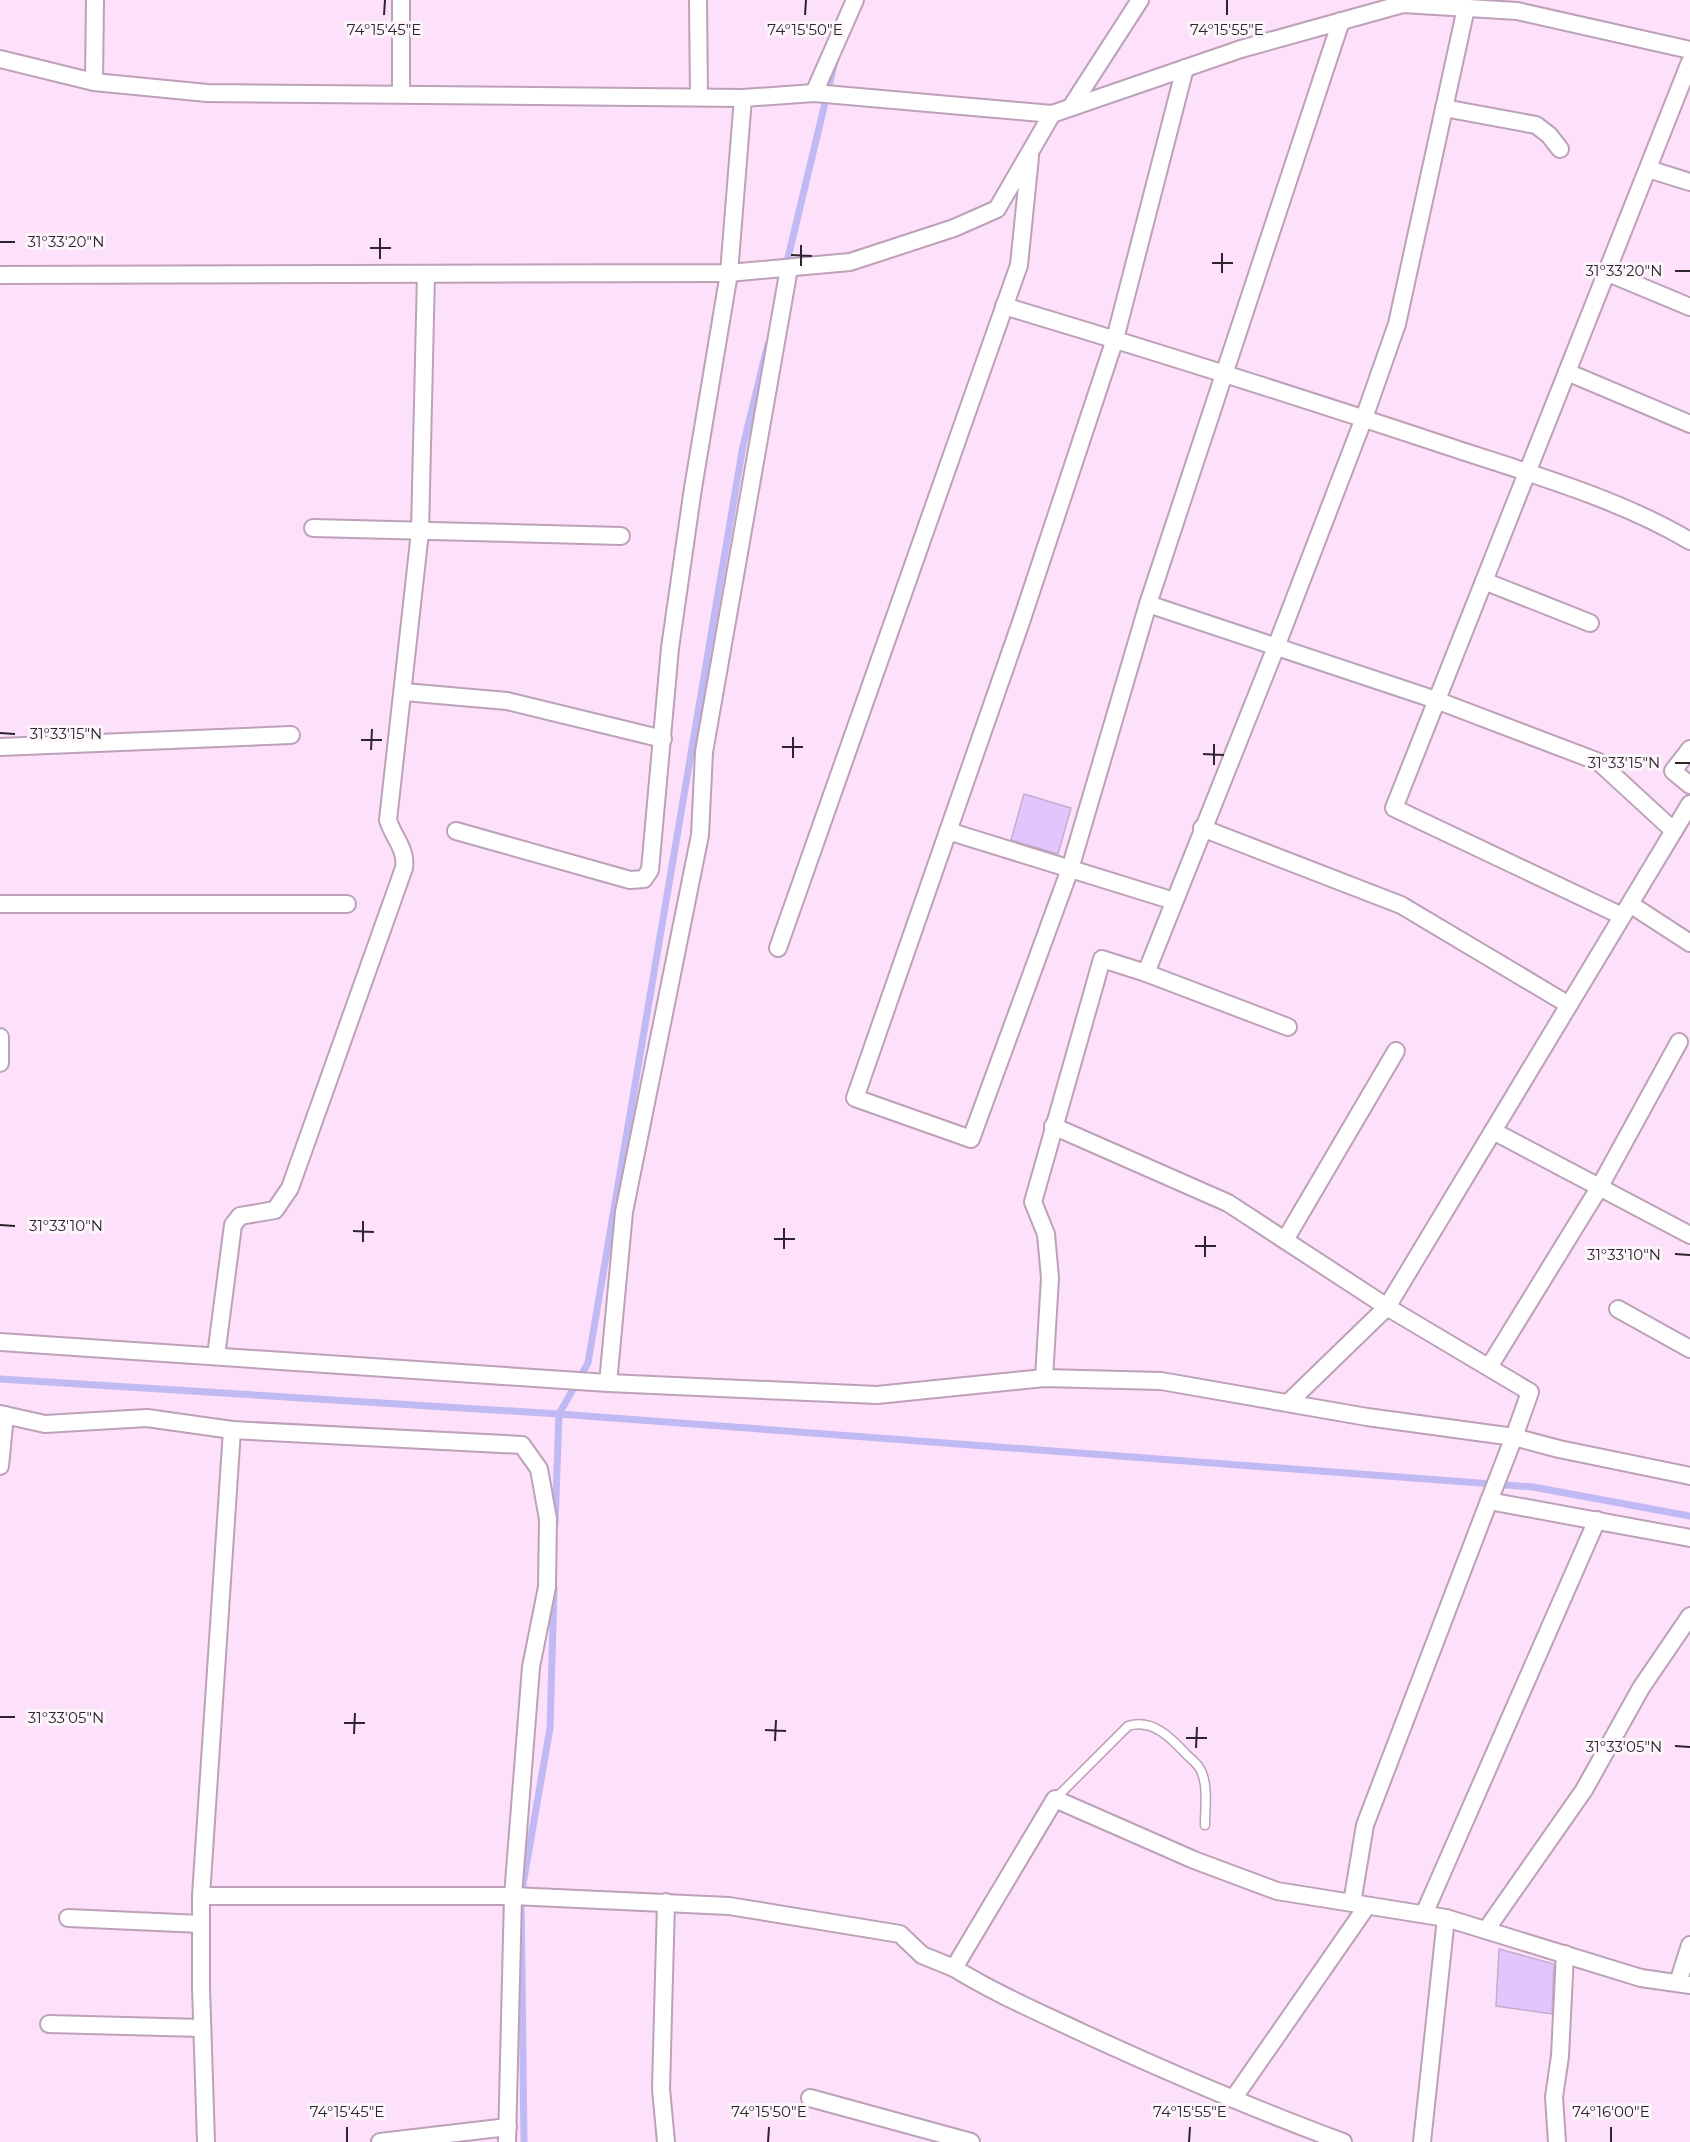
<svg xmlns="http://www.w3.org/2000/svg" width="1690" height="2142" font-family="Montserrat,sans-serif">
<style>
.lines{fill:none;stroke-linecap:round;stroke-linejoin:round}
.stream{stroke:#c1b9f4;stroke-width:7}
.building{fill:#e4c4fd;stroke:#c0afce;stroke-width:1.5}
.service-casing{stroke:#bca1b9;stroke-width:11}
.minor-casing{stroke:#bca1b9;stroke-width:20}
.service{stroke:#fff;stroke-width:8}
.minor{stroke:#fff;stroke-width:16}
.ticks{fill:none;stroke:#2e242d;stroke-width:2}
.ticks-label{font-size:15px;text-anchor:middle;fill:#2e242d;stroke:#fcf6fb;stroke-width:6;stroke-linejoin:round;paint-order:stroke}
</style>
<rect width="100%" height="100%" fill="#fde0fa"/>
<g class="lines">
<g class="stream">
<path d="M 786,266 L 835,61"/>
<path d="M 0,1379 L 559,1414 L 1533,1487 L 1690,1516"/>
<path d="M 555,1524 L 559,1414 L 588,1363 L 743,446 L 768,344"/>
<path d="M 524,2142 L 521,1896 L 550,1728 L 554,1589"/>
</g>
</g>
<g class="building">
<path d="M 1024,794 L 1071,808 L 1058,854 L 1011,840 Z"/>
<path d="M 1499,1949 L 1554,1964 L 1552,2014 L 1496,2006 Z"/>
</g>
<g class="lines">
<g class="service-casing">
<path id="service" d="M 1055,1799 L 1128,1726 C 1153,1718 1172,1739 1187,1755 C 1193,1760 1200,1766 1202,1773 C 1208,1788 1205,1809 1205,1825"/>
</g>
<g class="minor-casing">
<g id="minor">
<path d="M 401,0 L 401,94"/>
<path d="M 698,0 L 699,96"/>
<path d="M 0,59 L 94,82 L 207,93 L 743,98 L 814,93 L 1052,114 L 1241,49 L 1403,4 L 1517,11 L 1690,50"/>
<path d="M 1185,68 L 1115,339 L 1021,622 L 855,1098 L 971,1139 L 1070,869 L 1148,604 L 1341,21"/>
<path d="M 94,82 L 95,0"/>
<path d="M 814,93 L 855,0"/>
<path d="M 1071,107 L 1140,0"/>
<path d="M 1444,108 L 1536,125 L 1549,135 L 1560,149"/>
<path d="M 1648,169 L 1690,182"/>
<path d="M 1606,272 L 1690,307"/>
<path d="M 0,275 L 729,273 L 850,262 L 954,228 L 997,209 L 1052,114"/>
<path d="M 1004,306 C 1151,350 1296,396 1441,444 C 1524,472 1616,497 1690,541"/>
<path d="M 1567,372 L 1690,424"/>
<path d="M 313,528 L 621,536"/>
<path d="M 1484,581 L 1590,623"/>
<path d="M 1148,604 L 1436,700 L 1599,762 L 1674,831"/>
<path d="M 404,692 L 507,701 L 663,739"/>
<path d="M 0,747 L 291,735"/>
<path d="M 1690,749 L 1673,771 L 1690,785"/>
<path d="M 1202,828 L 1401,905 L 1569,1005"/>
<path d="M 456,831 L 630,880 L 644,879 L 650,870 L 670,648 L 693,488 L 729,273 L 743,98"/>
<path d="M 948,831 L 1174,901"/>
<path d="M 0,904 L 347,904"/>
<path d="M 1630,904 L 1690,943"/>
<path d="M 1622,916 L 1394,808 L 1690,62"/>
<path d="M 778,948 L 1019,265 L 1030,157"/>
<path d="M 1146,973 L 1288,1027"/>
<path d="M 0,1037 L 0,1063"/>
<path d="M 1493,1131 L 1690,1235"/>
<path d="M 1285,1240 L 1396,1051"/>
<path d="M 1618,1309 L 1690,1349"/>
<path d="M 0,1342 L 608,1383 L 877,1395 L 1044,1378 L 1161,1381 L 1367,1417 L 1514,1437 L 1530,1392 L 1387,1307 L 1228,1203 L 1053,1126"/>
<path d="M 216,1356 L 233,1225 L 240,1216 L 275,1210 L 290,1188 L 404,868 C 407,849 393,837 388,820 L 420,532 L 426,274"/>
<path d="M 1489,1367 L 1599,1188 L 1679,1042"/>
<path d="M 1044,1378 L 1050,1278 L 1046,1234 L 1033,1202 L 1102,959 L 1146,973 L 1276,647 L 1364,418 L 1397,324 L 1466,8"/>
<path d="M 608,1383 L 624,1212 L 700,835 L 704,752 L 789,268"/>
<path d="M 1289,1402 L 1387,1307 L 1690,804"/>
<path d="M 0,1414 L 45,1424 L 147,1418 L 232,1430 L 522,1445 L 539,1469 L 548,1519 L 547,1587 L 531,1667 L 513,1896 L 507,2142"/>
<path d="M 232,1430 L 201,1896 L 513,1896 L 729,1906 L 900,1934 L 922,1955 L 954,1968 L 1055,1799 L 1194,1860 L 1277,1891 L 1446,1918 L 1641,1978 L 1690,1985"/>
<path d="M 0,1466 L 5,1415"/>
<path d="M 1690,1476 L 1559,1449 L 1514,1437 L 1489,1501 L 1690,1538"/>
<path d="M 201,1896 L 201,1987 L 206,2142"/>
<path d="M 666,1902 L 661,2089 L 666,2142"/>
<path d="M 1352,1903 L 1365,1825 L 1489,1501"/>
<path d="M 1424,1914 L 1597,1520"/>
<path d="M 68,1918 L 201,1924"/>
<path d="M 1486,1930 L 1584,1790 L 1641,1688 L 1690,1616"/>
<path d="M 954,1968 C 996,1994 1041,2013 1085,2034 C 1170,2073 1256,2110 1343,2142"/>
<path d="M 1678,1983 L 1690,1945"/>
<path d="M 49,2024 L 202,2028"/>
<path d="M 810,2098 L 971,2142"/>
<path d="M 1233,2099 L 1367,1906"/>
<path d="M 380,2142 L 508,2127"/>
<path d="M 1422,2142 L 1446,1918"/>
<path d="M 1557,2142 L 1554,2097 L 1560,2056 L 1565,1954"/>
</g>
</g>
<use href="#service" class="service"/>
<use href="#minor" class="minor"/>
</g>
<path class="ticks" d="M 384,15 L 385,0M 805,15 L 806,0M 1227,15 L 1227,0M 0,242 L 15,242M 370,248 L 391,248M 791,255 L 812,256M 380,259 L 380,238M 1212,263 L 1233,263M 801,266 L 801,245M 1675,271 L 1690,271M 1222,273 L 1222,253M 0,733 L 15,734M 361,740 L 382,740M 782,747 L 803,747M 371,750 L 372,729M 1203,754 L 1224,755M 793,758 L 793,737M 1675,763 L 1690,763M 1214,765 L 1214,744M 0,1225 L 15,1226M 353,1231 L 374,1232M 774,1239 L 795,1239M 363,1242 L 363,1221M 1195,1246 L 1216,1246M 784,1249 L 784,1228M 1675,1254 L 1690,1255M 1205,1257 L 1205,1236M 0,1717 L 15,1717M 344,1723 L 365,1723M 765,1730 L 786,1731M 354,1734 L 355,1713M 1186,1738 L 1207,1738M 775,1741 L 776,1720M 1675,1746 L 1690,1747M 1196,1748 L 1197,1727M 347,2142 L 347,2127M 768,2142 L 769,2127M 1189,2142 L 1190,2127M 1611,2142 L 1611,2127"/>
<g class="ticks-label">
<text x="384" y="35">74°15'45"E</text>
<text x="805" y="35">74°15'50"E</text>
<text x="1227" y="35">74°15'55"E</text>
<text x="66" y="247">31°33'20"N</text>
<text x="1624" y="276">31°33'20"N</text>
<text x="66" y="739">31°33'15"N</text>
<text x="1624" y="768">31°33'15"N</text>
<text x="66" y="1231">31°33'10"N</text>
<text x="1624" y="1260">31°33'10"N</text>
<text x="66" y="1723">31°33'05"N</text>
<text x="1624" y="1752">31°33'05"N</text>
<text x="347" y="2117">74°15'45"E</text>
<text x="769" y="2117">74°15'50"E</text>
<text x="1190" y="2117">74°15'55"E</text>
<text x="1611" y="2117">74°16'00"E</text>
</g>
</svg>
